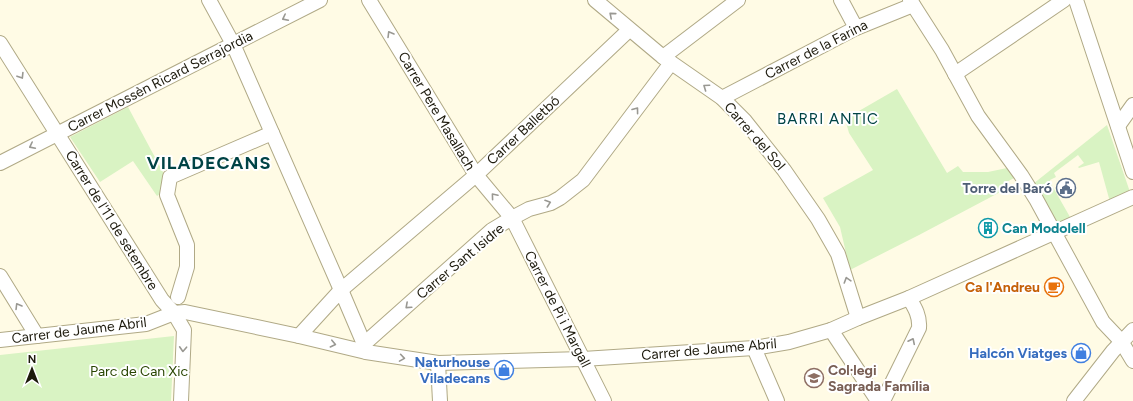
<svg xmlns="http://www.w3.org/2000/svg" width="1133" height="401" font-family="Figtree,sans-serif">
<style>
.green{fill:#d9f3c3;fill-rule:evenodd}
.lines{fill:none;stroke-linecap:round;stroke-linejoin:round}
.minor-casing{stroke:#b0a986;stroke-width:16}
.minor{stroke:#fff;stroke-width:14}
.oneway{stroke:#999892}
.labels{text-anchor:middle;stroke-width:4;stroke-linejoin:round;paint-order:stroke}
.street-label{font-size:14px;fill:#1c190c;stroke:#fff}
.service-label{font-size:14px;font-weight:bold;fill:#4e5e75;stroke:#fff;text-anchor:end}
.culture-label{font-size:14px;font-weight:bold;fill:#0d838f;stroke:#fff;text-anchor:start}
.food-label{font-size:14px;font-weight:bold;fill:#c56008;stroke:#fff;text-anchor:end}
.shop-label{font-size:14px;font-weight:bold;fill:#366cbe;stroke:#fff;text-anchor:end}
.education-label{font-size:14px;font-weight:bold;fill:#785e54;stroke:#fff;text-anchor:start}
.park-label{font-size:14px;fill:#2a4603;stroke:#fff}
.neighbourhood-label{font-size:15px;letter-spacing:1px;fill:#004345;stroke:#fff}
.district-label{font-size:18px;font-weight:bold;letter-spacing:1px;fill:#004345;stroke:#fff}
</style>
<rect width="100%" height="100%" fill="#fffbe5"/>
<g class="green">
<path d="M 897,89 L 947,173 L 958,166 L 963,172 L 988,172 L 1007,168 L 1014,178 L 1003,184 L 1006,189 L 919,235 L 850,270 L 840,227 L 823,198 L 873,170 L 849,133 L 845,119 Z"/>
<path d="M 128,107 L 165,176 L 161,193 L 157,196 L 133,161 L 100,182 L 70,137 Z"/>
<path d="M 1107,125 L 1130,192 C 1113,203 1076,224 1056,222 L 1033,184 ZM 1078,155 L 1084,163 L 1078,167 L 1079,168 L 1099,162 L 1110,202 L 1070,217 L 1050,182 L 1050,180 L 1056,177 L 1054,173 Z"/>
<path d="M 174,336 L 171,401 L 0,401 L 0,355 Z"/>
</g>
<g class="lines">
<g class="minor-casing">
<g id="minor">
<path d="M 209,0 L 233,44 L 341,290 L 476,175 L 629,30"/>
<path d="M 369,0 L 476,175 L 512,218 L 604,401"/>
<path d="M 595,0 L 663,57 L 722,98 L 745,121 L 784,170 L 818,219 L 838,254 L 858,318"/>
<path d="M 841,0 L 856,28"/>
<path d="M 910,0 L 942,50 L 978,116 L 1021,175 L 1036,199 L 1103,322 L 1121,341 L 1133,361"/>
<path d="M 1076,0 L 1133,172"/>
<path d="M 0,43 L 162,300 L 174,313 L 184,330 L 181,401"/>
<path d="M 663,57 L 738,0"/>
<path d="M 955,74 L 1064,0"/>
<path d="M 722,98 L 856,28 L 913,5"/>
<path d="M 1118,126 L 1133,105"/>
<path d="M 0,163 L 320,0"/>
<path d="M 0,276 L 37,336"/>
<path d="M 178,297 L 187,267 L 187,245 L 167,195 L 170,177 L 272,133"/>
<path d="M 831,330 L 878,401"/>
<path d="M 299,336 L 341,290 L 364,344 L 366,352"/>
<path d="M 0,340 L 146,324 L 174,313 L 185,312 L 299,336 L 366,352 L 438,363 L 583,359 L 754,348 L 789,342 L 831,330 L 858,318 L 909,298 L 1133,197"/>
<path d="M 364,344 L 492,230 L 512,218 L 529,209 L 551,203 L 560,198 L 583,180 L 671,63"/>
<path d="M 754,348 L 777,401"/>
<path d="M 438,363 L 440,401"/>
<path d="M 883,401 L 919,328 C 920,316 915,308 909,298"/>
<path d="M 1074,401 L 1113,351 L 1133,330"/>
</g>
</g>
<use href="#minor" class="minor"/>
</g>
<defs><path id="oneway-chevron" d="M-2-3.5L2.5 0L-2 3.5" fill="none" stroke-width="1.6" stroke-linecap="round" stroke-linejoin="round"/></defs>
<g class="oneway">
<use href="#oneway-chevron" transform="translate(612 15) rotate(-139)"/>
<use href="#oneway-chevron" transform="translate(285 18) rotate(153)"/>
<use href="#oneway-chevron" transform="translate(390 34) rotate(-121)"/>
<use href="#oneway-chevron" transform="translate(21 76) rotate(58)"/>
<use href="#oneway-chevron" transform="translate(706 87) rotate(-145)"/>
<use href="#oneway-chevron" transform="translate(636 110) rotate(-53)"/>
<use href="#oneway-chevron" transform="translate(32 146) rotate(153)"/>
<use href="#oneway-chevron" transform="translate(494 196) rotate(-130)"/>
<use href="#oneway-chevron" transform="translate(548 203) rotate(-19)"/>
<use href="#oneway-chevron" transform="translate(847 280) rotate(-107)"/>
<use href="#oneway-chevron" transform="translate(18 306) rotate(-121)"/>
<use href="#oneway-chevron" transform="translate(408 306) rotate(138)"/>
<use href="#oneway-chevron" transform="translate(912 341) rotate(-64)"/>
<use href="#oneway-chevron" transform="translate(333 344) rotate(13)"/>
<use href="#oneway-chevron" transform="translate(183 349) rotate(93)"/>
<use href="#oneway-chevron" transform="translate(402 358) rotate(9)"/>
</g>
<defs>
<g id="civic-ring" transform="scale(1)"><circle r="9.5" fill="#fff" stroke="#5c6f8a" stroke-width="1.5"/><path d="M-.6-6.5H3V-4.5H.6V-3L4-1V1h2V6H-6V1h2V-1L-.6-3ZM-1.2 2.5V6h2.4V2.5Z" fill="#5c6f8a"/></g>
<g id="building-ring" transform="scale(1)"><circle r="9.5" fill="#fff" stroke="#0f9aa8" stroke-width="1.5"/><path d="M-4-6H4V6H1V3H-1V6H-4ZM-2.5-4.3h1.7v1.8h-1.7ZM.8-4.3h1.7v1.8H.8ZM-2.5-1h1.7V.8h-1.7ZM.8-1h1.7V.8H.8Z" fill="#0f9aa8"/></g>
<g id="cafe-ring" transform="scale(1)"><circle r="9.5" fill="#fff" stroke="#e8710a" stroke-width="1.5"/><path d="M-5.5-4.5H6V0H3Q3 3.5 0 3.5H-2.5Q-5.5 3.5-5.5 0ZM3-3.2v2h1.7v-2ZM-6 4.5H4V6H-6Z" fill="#e8710a"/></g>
<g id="shop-ring" transform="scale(1)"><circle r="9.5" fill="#fff" stroke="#3f7fe0" stroke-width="1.5"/><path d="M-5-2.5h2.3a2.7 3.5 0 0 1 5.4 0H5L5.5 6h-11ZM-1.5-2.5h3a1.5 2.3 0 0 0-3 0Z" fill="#3f7fe0"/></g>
<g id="school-ring" transform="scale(1)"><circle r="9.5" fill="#fff" stroke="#8d6e63" stroke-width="1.5"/><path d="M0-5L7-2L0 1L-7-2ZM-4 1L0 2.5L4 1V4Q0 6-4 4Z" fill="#8d6e63"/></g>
</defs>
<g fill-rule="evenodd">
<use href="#civic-ring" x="1066" y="188"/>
<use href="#building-ring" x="988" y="228"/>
<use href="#cafe-ring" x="1054" y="287"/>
<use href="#shop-ring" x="1081" y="353"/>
<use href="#shop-ring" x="504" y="370"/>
<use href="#school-ring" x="814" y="378"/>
</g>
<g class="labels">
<g class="street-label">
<text transform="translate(816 49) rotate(-27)" y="5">Carrer de la Farina</text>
<text transform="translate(160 81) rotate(-27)" y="5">Carrer Mossèn Ricard Serrajordia</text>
<text transform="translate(437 111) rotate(59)" y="5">Carrer Pere Masallach</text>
<text transform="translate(523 130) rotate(-43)" y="5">Carrer Balletbó</text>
<text transform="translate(755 136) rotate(49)" y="5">Carrer del Sol</text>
<text transform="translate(112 220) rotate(58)" y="5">Carrer de l'11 de setembre</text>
<text transform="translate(460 261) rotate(-40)" y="5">Carrer Sant Isidre</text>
<text transform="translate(558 309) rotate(63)" y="5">Carrer de Pi i Margall</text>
<text transform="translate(79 330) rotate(-7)" y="5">Carrer de Jaume Abril</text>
<text transform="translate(709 349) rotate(-5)" y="5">Carrer de Jaume Abril</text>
</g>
<g class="service-label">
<text x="1052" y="193">Torre del Baró</text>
</g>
<g class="culture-label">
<text x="1002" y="233">Can Modolell</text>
</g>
<g class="food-label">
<text x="1040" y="292">Ca l'Andreu</text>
</g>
<g class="shop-label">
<text x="1067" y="358">Halcón Viatges</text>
<text x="490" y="367">Naturhouse<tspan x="490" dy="16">Viladecans</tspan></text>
</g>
<g class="education-label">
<text x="828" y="375">Col·legi<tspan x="828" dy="16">Sagrada Família</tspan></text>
</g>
<g class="park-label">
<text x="139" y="376">Parc de Can Xic</text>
</g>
<g class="neighbourhood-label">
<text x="828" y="124">BARRI ANTIC</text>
</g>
<g class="district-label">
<text x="209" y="169">VILADECANS</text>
</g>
</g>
<g transform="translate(32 369)" stroke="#ffffff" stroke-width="3" paint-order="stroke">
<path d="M0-3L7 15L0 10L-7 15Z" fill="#1c190c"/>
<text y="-6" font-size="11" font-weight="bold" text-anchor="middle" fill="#1c190c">N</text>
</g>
</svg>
